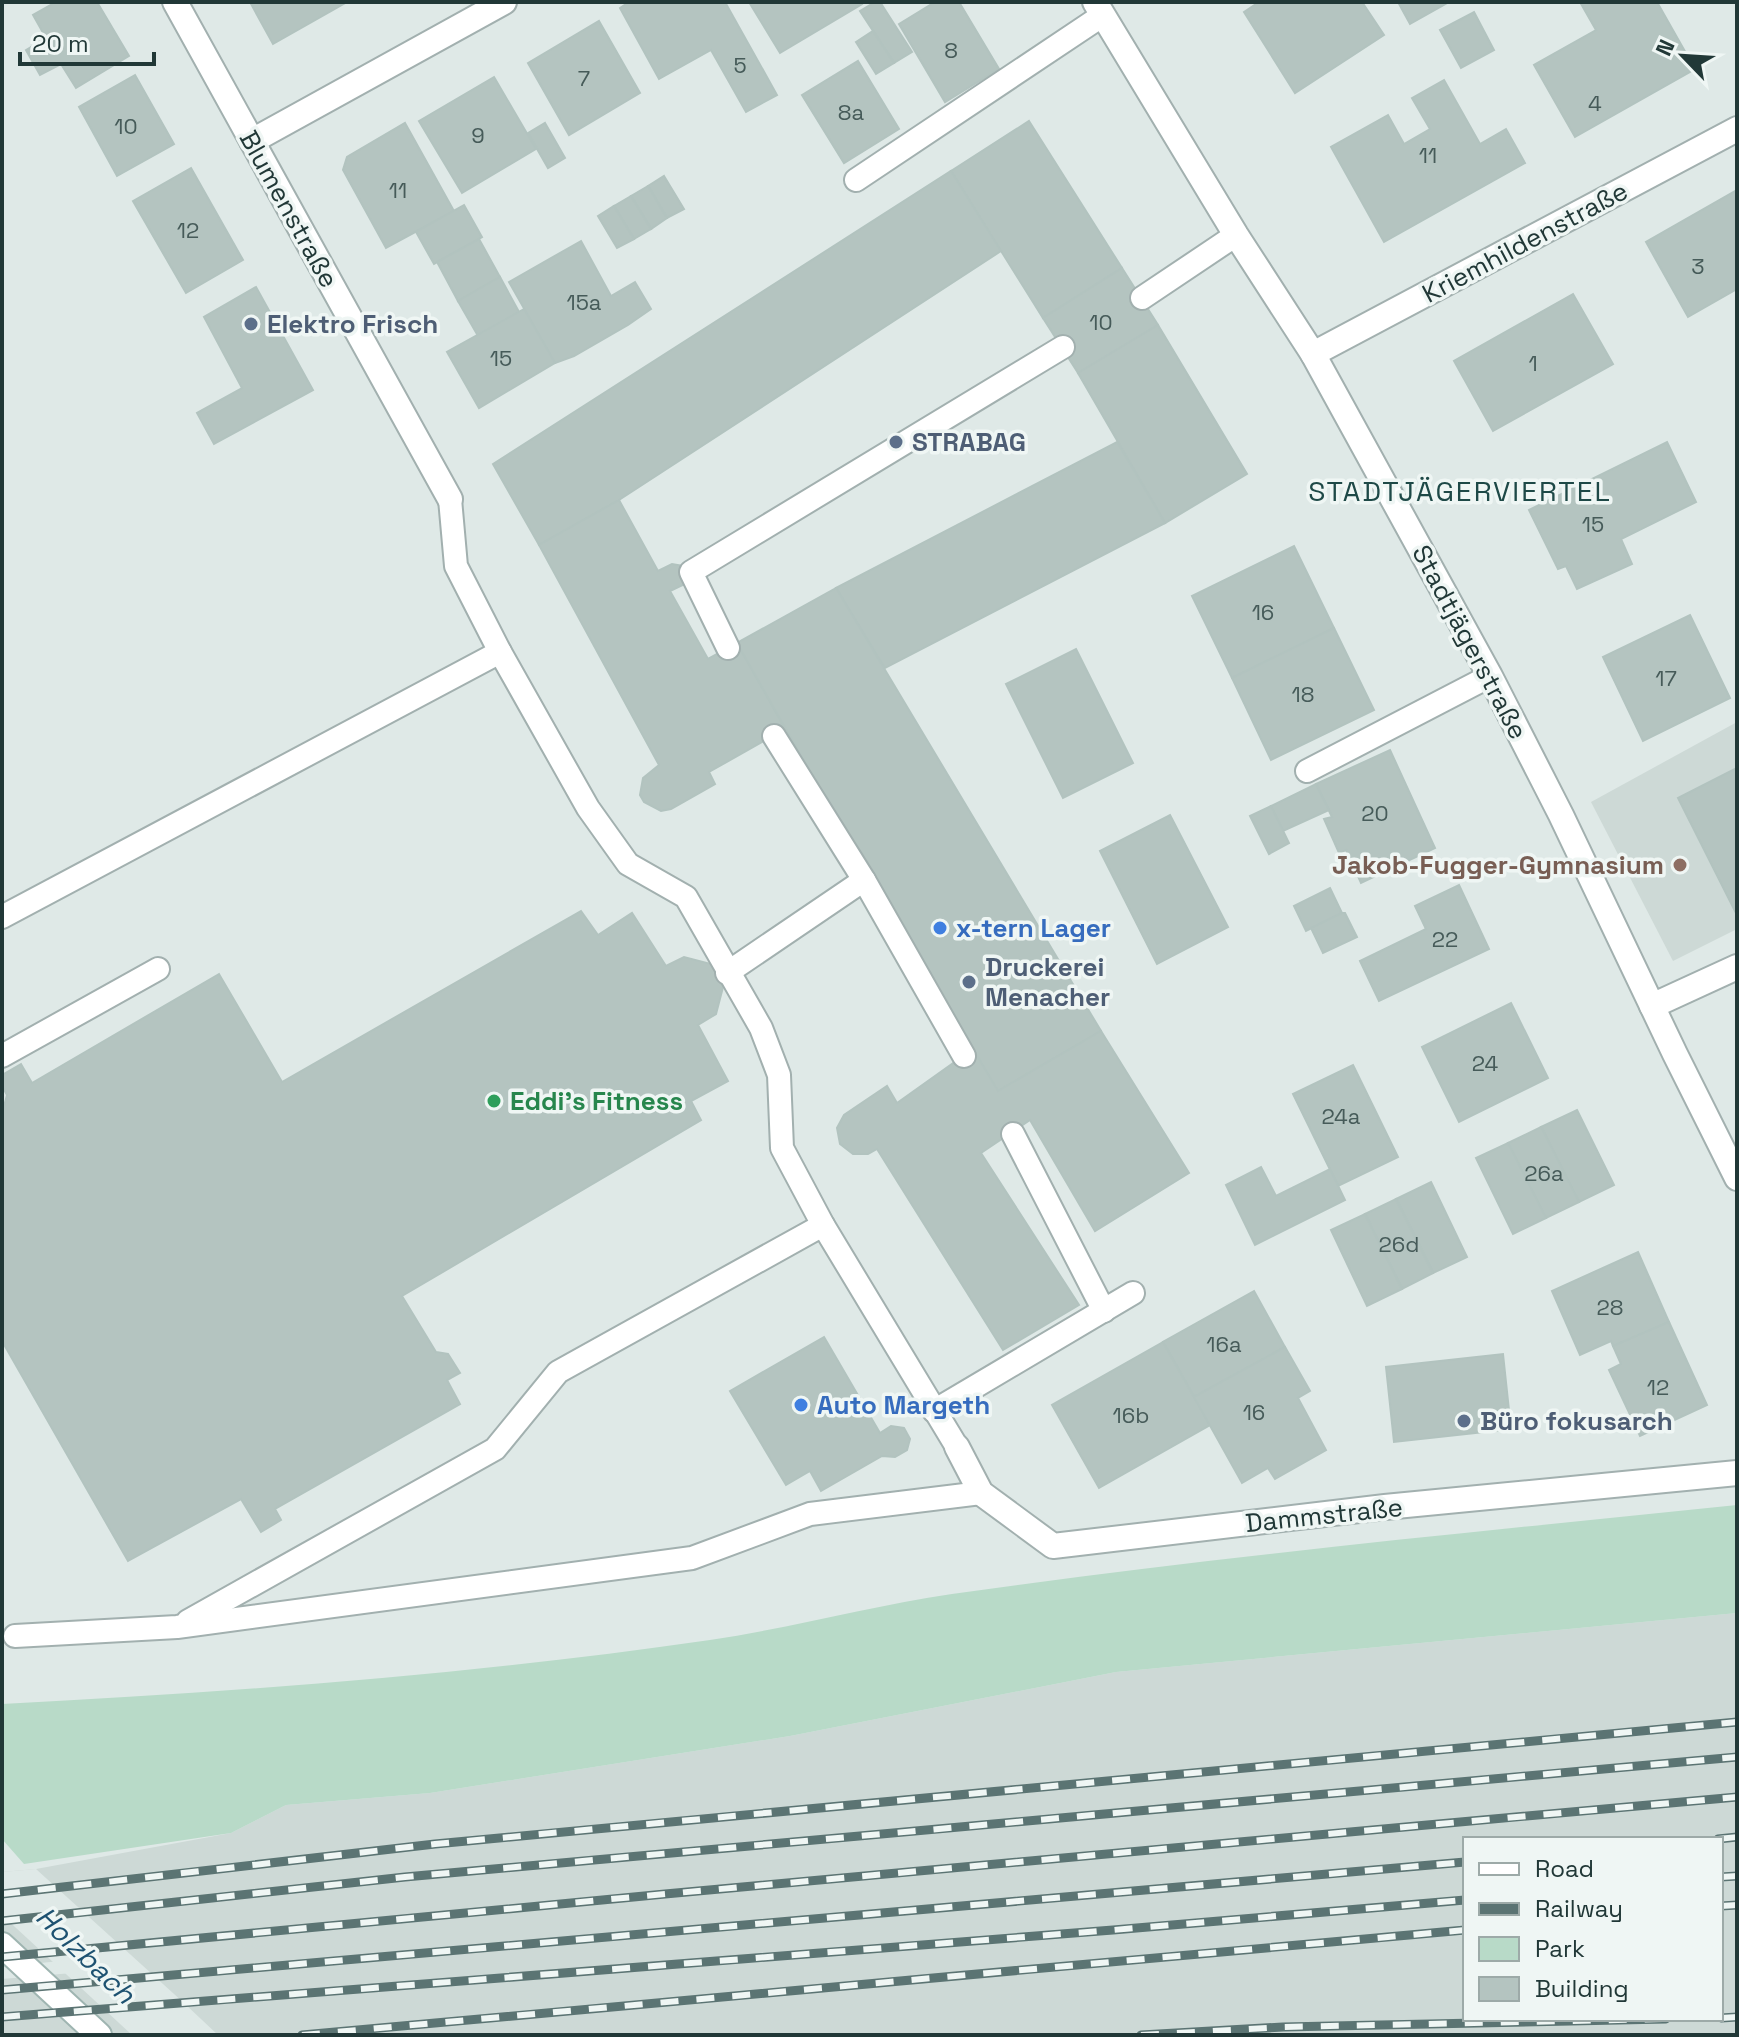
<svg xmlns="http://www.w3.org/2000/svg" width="1739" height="2037" font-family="'Space Grotesk',sans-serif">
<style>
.built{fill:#cdd9d6;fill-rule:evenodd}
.green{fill:#b8dac8}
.pier{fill:#dfe9e7}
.building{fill:#b4c4c0;stroke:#b2c3bf;stroke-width:2}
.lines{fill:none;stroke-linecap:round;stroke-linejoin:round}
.lane-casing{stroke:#a2b0af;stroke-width:26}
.street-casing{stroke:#a2b0af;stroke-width:28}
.secondary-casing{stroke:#9fb5b1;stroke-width:28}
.lane{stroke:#fff;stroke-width:22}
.street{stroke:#fff;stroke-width:24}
.secondary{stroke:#fff;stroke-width:24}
.rail-casing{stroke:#5b7473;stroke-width:9}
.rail{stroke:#eff6f4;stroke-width:6;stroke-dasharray:18;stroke-linecap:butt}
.service-dot{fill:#5c6f8a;stroke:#eff6f4;stroke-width:3}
.education-dot{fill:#8d6e63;stroke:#eff6f4;stroke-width:3}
.shop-dot{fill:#3f7fe0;stroke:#eff6f4;stroke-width:3}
.leisure-dot{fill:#2e9e5b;stroke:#eff6f4;stroke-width:3}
.labels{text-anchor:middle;stroke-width:7;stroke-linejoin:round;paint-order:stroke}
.number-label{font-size:22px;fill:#465b59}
.street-label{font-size:26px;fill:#213837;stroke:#eff6f4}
.service-label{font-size:26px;font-weight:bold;fill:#4e5e75;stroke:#eff6f4;text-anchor:start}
.education-label{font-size:26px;font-weight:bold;fill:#785e54;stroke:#eff6f4;text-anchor:end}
.shop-label{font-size:26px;font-weight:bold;fill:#366cbe;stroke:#eff6f4;text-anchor:start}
.leisure-label{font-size:26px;font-weight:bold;fill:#27864d;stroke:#eff6f4;text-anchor:start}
.neighbourhood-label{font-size:28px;letter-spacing:2px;fill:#1e4947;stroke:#eff6f4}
.water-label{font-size:28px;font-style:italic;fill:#1e5271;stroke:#eff6f4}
</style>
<rect width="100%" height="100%" fill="#dfe9e7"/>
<g class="built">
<path d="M 1737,722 L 1737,929 L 1673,961 L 1591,802 Z"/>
<path d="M 1737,1613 L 1737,2035 L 2,2035 L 2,1979 L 131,1968 L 118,1955 L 2,1967 L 2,1872 L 36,1869 L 231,1833 L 286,1805 L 430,1793 L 790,1736 L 1116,1672 ZM 1465,1839 L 1721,1839 L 1721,2019 L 1465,2019 Z"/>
</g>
<path class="green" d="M 1737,1505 L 1737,1613 L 1116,1672 L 790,1736 L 430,1793 L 286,1805 L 231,1833 L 24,1864 L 2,1839 L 2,1704 C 239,1692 475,1674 710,1640 C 791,1628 871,1606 952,1594 C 1213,1557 1475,1532 1737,1505 Z"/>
<path class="pier" d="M 36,1869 L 184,2003 L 218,2035 L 132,2035 L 2,1915 L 2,1872 Z"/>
<g class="building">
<path d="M 56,2 L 97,2 L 129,56 L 76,88 L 61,64 L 40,75 L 26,50 L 46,38 L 33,15 Z"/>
<path d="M 250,2 L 347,2 L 273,44 Z"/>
<path d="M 629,2 L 725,2 L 777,95 L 746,112 L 711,50 L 659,79 L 620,8 Z"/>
<path d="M 749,2 L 861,2 L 862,4 L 780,53 Z"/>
<path d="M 875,2 L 880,2 L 912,52 L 894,63 L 860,11 Z"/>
<path d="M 935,2 L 959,2 L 999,69 L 945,102 L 899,24 Z"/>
<path d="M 1259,2 L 1362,2 L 1384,35 L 1295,93 L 1244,12 Z"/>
<path d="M 1398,2 L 1449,2 L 1410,24 Z"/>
<path d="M 1580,2 L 1657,2 L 1695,69 L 1575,137 L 1534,65 L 1596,30 Z"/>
<path d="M 1474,12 L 1494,50 L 1461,68 L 1440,30 Z"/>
<path d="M 599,21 L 640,93 L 569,135 L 528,63 Z"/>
<path d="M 873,31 L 894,63 L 876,74 L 856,42 Z"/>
<path d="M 858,61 L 899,129 L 844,163 L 802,95 Z"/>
<path d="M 135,75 L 174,144 L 117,176 L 79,107 Z"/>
<path d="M 494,77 L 536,149 L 462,193 L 419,121 Z"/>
<path d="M 1444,80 L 1480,144 L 1506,129 L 1525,163 L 1384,242 L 1331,147 L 1388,115 L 1404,144 L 1430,129 L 1412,98 Z"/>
<path d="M 1029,121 L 1122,268 L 1043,318 L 951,171 Z"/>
<path d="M 405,123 L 454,211 L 386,248 L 343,170 L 347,157 Z"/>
<path d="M 545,123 L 565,158 L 548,168 L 528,133 Z"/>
<path d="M 191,168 L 243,260 L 186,293 L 133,201 Z"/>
<path d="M 951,171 L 1001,251 L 619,500 L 539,545 L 493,464 Z"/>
<path d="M 664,176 L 684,209 L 667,218 L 648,186 Z"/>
<path d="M 648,186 L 667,218 L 651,229 L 631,196 Z"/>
<path d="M 1737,190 L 1737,289 L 1688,317 L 1646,242 Z"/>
<path d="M 631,196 L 651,229 L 634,239 L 614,206 Z"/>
<path d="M 464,205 L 482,237 L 434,264 L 416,232 Z"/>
<path d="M 614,206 L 634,239 L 617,248 L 598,216 Z"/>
<path d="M 479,239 L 500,277 L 458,301 L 437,262 Z"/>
<path d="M 581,241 L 611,296 L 635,282 L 651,309 L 628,325 L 574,356 L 555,363 L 509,282 Z"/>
<path d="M 1122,268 L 1158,325 L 1078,373 L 1043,318 Z"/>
<path d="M 500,277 L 519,312 L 478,336 L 458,301 Z"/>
<path d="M 256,287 L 313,390 L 214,444 L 197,413 L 242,388 L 204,317 Z"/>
<path d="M 1573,294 L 1613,364 L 1493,431 L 1454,361 Z"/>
<path d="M 524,309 L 555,363 L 479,408 L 447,352 Z"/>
<path d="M 1158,325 L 1247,474 L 1165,523 L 1078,373 Z"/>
<path d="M 1117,442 L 1165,523 L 885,668 L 836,588 Z"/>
<path d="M 1667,442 L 1696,502 L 1621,539 L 1632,564 L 1577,589 L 1566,566 L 1558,569 L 1529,510 Z"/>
<path d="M 619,500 L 658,571 L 672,564 L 684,566 L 685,584 L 670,591 L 708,659 L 737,643 L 785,729 L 709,772 L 715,784 L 671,809 L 661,811 L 644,802 L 640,795 L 643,778 L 659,765 L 539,545 Z"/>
<path d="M 1294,546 L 1334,628 L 1232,678 L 1192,596 Z"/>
<path d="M 836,588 L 1101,1031 L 998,1091 L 907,942 L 737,643 Z"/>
<path d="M 1690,615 L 1730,698 L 1643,741 L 1603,657 Z"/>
<path d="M 1334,628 L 1374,710 L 1271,760 L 1232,678 Z"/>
<path d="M 1076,649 L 1133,763 L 1063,798 L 1006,684 Z"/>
<path d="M 1390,750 L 1435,848 L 1361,883 L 1346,850 L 1339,853 L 1324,819 L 1332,817 L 1316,784 Z"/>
<path d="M 1737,768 L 1737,915 L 1678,798 Z"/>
<path d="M 1316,784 L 1329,810 L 1283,831 L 1271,806 Z"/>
<path d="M 1271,806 L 1289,843 L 1269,854 L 1250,816 Z"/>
<path d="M 1170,815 L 1228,927 L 1157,964 L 1100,851 Z"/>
<path d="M 1459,885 L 1489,949 L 1379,1001 L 1360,961 L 1426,929 L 1415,906 Z"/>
<path d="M 1330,888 L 1342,913 L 1306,931 L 1294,906 Z"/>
<path d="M 581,911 L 598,935 L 632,913 L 666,966 L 684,957 L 711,964 L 723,987 L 716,1014 L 698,1025 L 728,1081 L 691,1101 L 701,1120 L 402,1296 L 436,1352 L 448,1354 L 460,1373 L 447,1380 L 460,1404 L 275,1509 L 281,1520 L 261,1532 L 241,1499 L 128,1561 L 2,1341 L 2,1114 L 7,1095 L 2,1086 L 2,1075 L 21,1064 L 32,1083 L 219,974 L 282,1082 Z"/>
<path d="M 1342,913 L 1345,913 L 1357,937 L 1323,953 L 1311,928 Z"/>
<path d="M 1511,1003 L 1548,1078 L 1459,1122 L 1422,1047 Z"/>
<path d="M 1101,1031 L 1189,1173 L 1095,1231 L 1030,1120 L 981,1153 L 1079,1305 L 1003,1350 L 877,1149 L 868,1154 L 853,1154 L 840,1144 L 837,1128 L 844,1115 L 887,1086 L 897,1103 L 973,1049 L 998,1091 Z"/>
<path d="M 1353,1065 L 1398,1157 L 1338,1186 L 1293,1094 Z"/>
<path d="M 1577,1110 L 1614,1185 L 1579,1202 L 1541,1127 Z"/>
<path d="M 1541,1127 L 1579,1202 L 1546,1218 L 1508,1143 Z"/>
<path d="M 1508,1143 L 1546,1218 L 1513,1234 L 1476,1158 Z"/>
<path d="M 1261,1167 L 1276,1196 L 1330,1169 L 1345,1200 L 1255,1245 L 1226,1185 Z"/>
<path d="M 1431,1182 L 1467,1257 L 1433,1273 L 1396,1199 Z"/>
<path d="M 1396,1199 L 1433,1273 L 1402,1289 L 1365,1214 Z"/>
<path d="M 1365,1214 L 1402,1289 L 1367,1306 L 1331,1230 Z"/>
<path d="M 1638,1252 L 1669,1322 L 1613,1346 L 1611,1341 L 1580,1355 L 1552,1291 Z"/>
<path d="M 1254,1291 L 1285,1347 L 1194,1397 L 1163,1342 Z"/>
<path d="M 1669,1322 L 1707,1405 L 1640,1436 L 1609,1370 L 1621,1364 L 1613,1346 Z"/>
<path d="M 824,1337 L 880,1433 L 891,1426 L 904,1428 L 910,1439 L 907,1450 L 895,1457 L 882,1456 L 821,1491 L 810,1471 L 786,1485 L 730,1391 Z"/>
<path d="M 1163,1342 L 1210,1425 L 1099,1488 L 1052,1405 Z"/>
<path d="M 1285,1347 L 1310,1391 L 1298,1398 L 1326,1450 L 1275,1479 L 1268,1468 L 1242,1483 L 1194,1397 Z"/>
<path d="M 1503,1354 L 1511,1429 L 1394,1442 L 1386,1367 Z"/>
</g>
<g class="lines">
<g class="lane-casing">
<g id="lane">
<path d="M 856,180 L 1103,15"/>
<path d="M 1142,298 L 1236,235"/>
<path d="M 450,499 L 456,566 L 500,652 L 588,808 L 628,864 L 686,897 L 761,1028 L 779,1075 L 782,1148 L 823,1225 L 957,1447"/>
<path d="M 728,648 L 691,572 L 1063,347"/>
<path d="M 774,736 L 864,880 L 964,1056"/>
<path d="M 1307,771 L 1490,676"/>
<path d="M 2,917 L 500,652"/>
<path d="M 727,973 L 864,880"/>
<path d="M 2,1056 L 158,969"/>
<path d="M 1013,1134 L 1104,1311"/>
<path d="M 934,1411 L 1133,1293"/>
<path d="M 188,1621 L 495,1449 L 558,1372 L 823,1225"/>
<path d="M 15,1636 L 177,1627 L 692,1558 L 810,1514 L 981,1493"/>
</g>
</g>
<g class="street-casing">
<g id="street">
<path d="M 175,2 L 450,499"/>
<path d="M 1095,2 L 1236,235 L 1313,354 L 1490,676 L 1561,815 L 1675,1054 L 1737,1178"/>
<path d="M 252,141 L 504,2"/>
<path d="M 1313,354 L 1737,129"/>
<path d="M 1652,1006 L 1737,967"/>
<path d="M 957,1447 L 981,1493 L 1053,1546 L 1385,1507 L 1737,1473"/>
</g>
</g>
<g class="secondary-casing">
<path id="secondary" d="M 2,1945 L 99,2035"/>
</g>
<use href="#lane" class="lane"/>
<use href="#street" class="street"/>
<use href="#secondary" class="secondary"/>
<g class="rail-casing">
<g id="rail">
<path d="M 1718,1839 L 1737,1837"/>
<path d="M 1721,1877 L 1737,1876"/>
<path d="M 2,1894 L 435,1844 L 1737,1722"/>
<path d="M 1721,1906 L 1737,1905"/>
<path d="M 2,1921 L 405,1877 L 1737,1757"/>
<path d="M 2,1957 L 665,1894 L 1737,1797"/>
<path d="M 2,1990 L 1465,1862"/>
<path d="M 2,2017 L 1113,1930 L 1465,1900"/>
<path d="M 1721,2018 L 1737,2017"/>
<path d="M 302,2035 L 1465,1930"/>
<path d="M 1141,2035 L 1283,2027 L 1666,2019"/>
</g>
</g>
<use href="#rail" class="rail"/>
</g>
<g class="service-dot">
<circle cx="251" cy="324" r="8"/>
<circle cx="896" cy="442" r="8"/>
<circle cx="969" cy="982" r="8"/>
<circle cx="1464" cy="1421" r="8"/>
</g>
<circle class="education-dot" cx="1680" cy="865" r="8"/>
<g class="shop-dot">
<circle cx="940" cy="928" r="8"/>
<circle cx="801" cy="1405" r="8"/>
</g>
<circle class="leisure-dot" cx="494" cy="1101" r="8"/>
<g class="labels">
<g class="number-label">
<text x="951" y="58">8</text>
<text x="740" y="73">5</text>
<text x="584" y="86">7</text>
<text x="1595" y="111">4</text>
<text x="851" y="120">8a</text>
<text x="126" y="134">10</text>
<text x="478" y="143">9</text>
<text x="1428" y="163">11</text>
<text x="398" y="198">11</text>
<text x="188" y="238">12</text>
<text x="1698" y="274">3</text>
<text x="584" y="310">15a</text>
<text x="1101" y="330">10</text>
<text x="501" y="366">15</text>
<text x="1533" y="371">1</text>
<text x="1593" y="532">15</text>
<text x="1263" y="620">16</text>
<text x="1666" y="686">17</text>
<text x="1303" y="702">18</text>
<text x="1375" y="821">20</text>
<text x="1445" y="947">22</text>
<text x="1485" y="1071">24</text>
<text x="1341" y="1124">24a</text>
<text x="1544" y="1181">26a</text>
<text x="1399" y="1252">26d</text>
<text x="1610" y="1315">28</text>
<text x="1224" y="1352">16a</text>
<text x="1658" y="1395">12</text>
<text x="1254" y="1420">16</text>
<text x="1131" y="1423">16b</text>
</g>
<g class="street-label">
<text transform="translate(289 209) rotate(61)" y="9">Blumenstraße</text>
<text transform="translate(1525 242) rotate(-28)" y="9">Kriemhildenstraße</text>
<text transform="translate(1470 642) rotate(62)" y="9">Stadtjägerstraße</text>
<text transform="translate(1324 1515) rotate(-6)" y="9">Dammstraße</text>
</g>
<g class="service-label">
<text x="267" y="333">Elektro Frisch</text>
<text x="912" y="451">STRABAG</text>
<text x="985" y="976">Druckerei<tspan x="985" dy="30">Menacher</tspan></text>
<text x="1480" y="1430">Büro fokusarch</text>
</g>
<g class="education-label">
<text x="1664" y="874">Jakob-Fugger-Gymnasium</text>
</g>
<g class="shop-label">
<text x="956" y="937">x-tern Lager</text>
<text x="817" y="1414">Auto Margeth</text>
</g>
<g class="leisure-label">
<text x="510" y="1110">Eddi's Fitness</text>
</g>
<g class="neighbourhood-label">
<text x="1460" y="501">STADTJÄGERVIERTEL</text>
</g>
<g class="water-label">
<text transform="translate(86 1955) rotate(44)" y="10">Holzbach</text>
</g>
</g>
<rect width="1739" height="2037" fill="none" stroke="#213837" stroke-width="8"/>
<rect x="1463" y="1837" width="260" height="184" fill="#eff6f4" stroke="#9daaa8" stroke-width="2"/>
<rect x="1479" y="1863" width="40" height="12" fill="#ffffff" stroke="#9daaa8" stroke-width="2"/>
<text x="1535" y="1877" font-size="24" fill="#213837">Road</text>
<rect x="1479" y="1903" width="40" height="12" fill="#5b7473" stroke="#9daaa8" stroke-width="2"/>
<text x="1535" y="1917" font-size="24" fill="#213837">Railway</text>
<rect x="1479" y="1937" width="40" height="24" fill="#b8dac8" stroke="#9daaa8" stroke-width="2"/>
<text x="1535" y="1957" font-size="24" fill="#213837">Park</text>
<rect x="1479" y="1977" width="40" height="24" fill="#b4c4c0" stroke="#9daaa8" stroke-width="2"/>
<text x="1535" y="1997" font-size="24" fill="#213837">Building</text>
<g transform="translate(1683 56) rotate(295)" stroke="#eff6f4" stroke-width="6" paint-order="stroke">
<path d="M0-6L14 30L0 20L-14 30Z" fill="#213837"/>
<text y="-12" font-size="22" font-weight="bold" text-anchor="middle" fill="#213837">N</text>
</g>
<path d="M20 52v12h134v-12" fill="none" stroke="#213837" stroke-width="4"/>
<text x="32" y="52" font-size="24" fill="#213837" stroke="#eff6f4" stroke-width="6" paint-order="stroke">20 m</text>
</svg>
